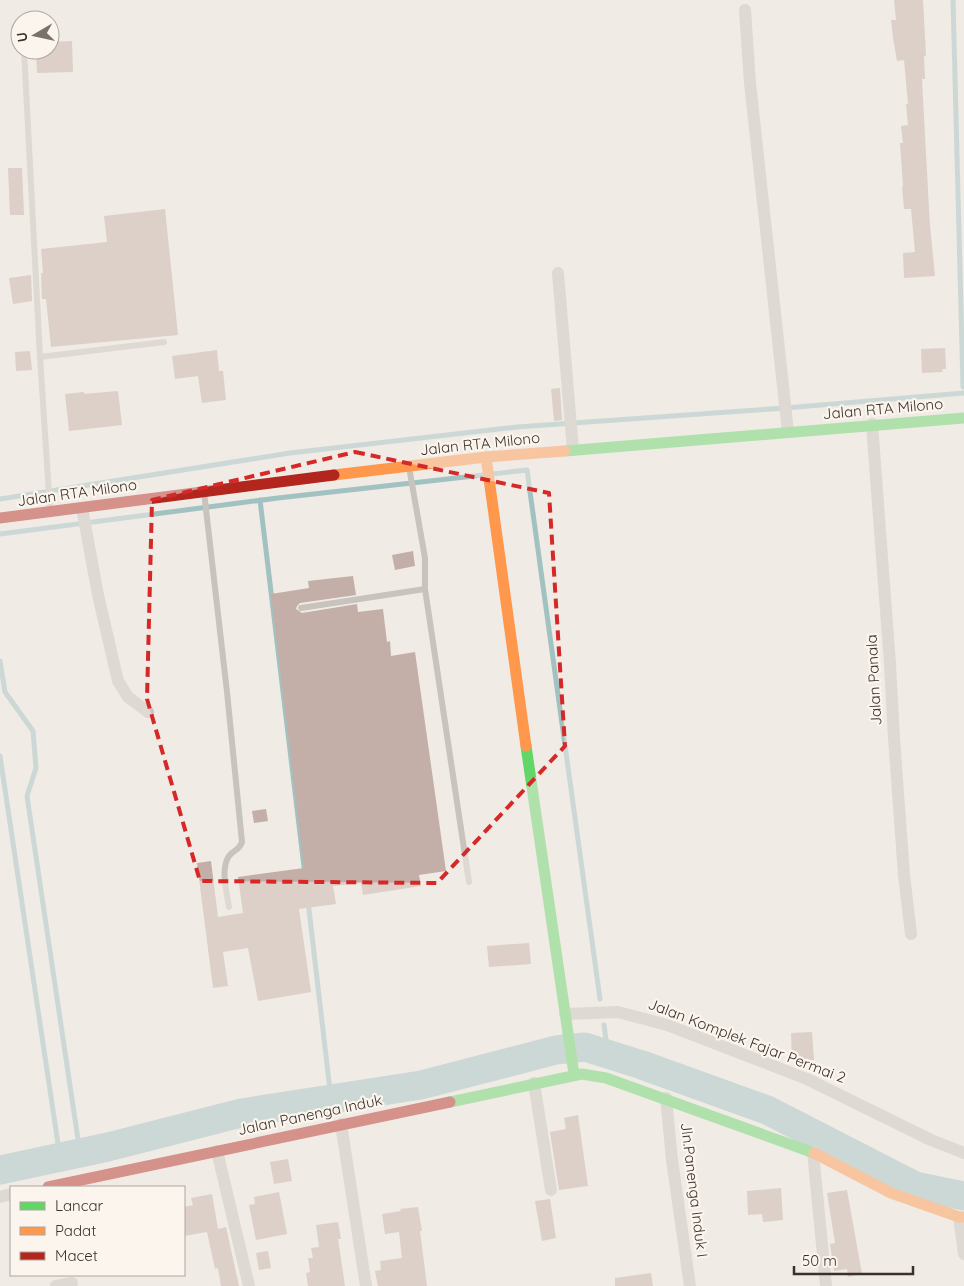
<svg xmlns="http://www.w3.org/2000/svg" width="964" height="1286" font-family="Quicksand,sans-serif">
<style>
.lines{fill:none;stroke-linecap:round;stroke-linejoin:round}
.stream{stroke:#a1c2c1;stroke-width:5}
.river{stroke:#a1c2c1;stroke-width:29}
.building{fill:#c3afa7}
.lane{stroke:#c9c3be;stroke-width:6}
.street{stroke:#c9c3be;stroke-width:12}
.fast{stroke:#63d668;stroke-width:11}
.slow{stroke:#ff974d;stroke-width:11}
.jam{stroke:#b3261e;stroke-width:11}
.marked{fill:none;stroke:#d62828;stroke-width:4;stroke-dasharray:10 6;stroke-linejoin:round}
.labels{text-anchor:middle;stroke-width:4.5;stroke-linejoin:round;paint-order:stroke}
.street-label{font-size:15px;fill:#3b302b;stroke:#fbf5ee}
</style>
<rect width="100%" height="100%" fill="#f0ebe5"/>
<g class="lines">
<g class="stream">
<path d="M 953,0 L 963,387"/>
<path d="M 0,499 L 290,453 L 517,427 L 785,408 L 964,393"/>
<path d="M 260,500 L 305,875"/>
<path d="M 0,534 L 278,498 L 527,470 L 600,999"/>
<path d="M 0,661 L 5,692 L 33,731 L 36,768 L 27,796 L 80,1153"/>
<path d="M 0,756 L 60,1157"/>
<path d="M 308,901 L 331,1099"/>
<path d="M 604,1025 L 608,1055"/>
<path d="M 0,1177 L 154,1139 L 277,1116 L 409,1095 L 556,1050"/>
</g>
<path class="river" d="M 0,1170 L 108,1147 L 241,1113 L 421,1085 L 556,1050 L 585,1047 L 642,1065 L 767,1110 L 915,1186 L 964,1196"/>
</g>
<g class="building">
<path d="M 894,0 L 923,0 L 926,56 L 924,56 L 925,79 L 922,79 L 923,99 L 930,226 L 935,276 L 904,278 L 903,253 L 915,252 L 911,209 L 904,209 L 902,186 L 903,186 L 900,143 L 903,143 L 901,126 L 908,125 L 906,104 L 908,104 L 904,60 L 897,61 L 893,38 L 891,20 L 896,20 Z"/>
<path d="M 72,41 L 73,72 L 37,73 L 36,50 L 50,50 L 50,42 Z"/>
<path d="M 8,168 L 22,168 L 24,215 L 10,215 Z"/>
<path d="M 165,209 L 178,335 L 51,347 L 46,299 L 42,299 L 41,273 L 43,273 L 41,249 L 107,242 L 104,216 Z"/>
<path d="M 31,275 L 32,301 L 13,304 L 9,278 Z"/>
<path d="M 945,348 L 946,369 L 942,369 L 943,372 L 922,373 L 921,349 Z"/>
<path d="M 217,350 L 219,371 L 223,371 L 226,400 L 202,403 L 198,376 L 175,379 L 172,356 Z"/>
<path d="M 30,351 L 32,370 L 16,371 L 15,352 Z"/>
<path d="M 560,388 L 562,420 L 554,421 L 551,389 Z"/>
<path d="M 118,391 L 122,425 L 69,431 L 65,394 L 84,392 L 84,394 Z"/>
<path d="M 413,551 L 415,566 L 395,570 L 392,555 Z"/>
<path d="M 353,576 L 356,595 L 300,603 L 297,606 L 296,609 L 302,613 L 357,604 L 358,612 L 383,609 L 387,642 L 390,641 L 391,656 L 415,652 L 446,871 L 419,875 L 421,886 L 363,895 L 361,883 L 333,886 L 336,904 L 299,909 L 311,992 L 258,1001 L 248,948 L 223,952 L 228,986 L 213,988 L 197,863 L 211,861 L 218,917 L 243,913 L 238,877 L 304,868 L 271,594 L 309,588 L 308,581 Z"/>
<path d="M 266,809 L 268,821 L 254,823 L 252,811 Z"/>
<path d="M 529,943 L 531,964 L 489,967 L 487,946 Z"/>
<path d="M 812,1032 L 814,1060 L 792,1061 L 791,1033 Z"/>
<path d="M 578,1115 L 588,1186 L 559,1190 L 550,1132 L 566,1129 L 564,1118 Z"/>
<path d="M 288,1159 L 292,1181 L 274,1184 L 270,1162 Z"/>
<path d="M 781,1188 L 783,1220 L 763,1222 L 762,1214 L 748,1215 L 747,1191 Z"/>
<path d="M 847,1190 L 862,1274 L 848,1277 L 847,1269 L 834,1271 L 830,1244 L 835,1243 L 827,1193 Z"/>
<path d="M 279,1192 L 287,1234 L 256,1240 L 249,1205 L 255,1204 L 254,1197 Z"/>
<path d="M 212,1194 L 218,1229 L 226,1227 L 239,1286 L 221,1286 L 218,1268 L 215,1269 L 207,1232 L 184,1236 L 184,1207 L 193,1205 L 191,1198 Z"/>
<path d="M 550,1199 L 556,1238 L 542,1241 L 535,1201 Z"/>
<path d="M 418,1207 L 422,1231 L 420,1231 L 427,1286 L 378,1286 L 375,1271 L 381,1270 L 380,1261 L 402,1258 L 399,1232 L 385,1234 L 382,1214 L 401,1211 L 400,1209 Z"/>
<path d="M 338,1222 L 341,1239 L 338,1239 L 345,1286 L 308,1286 L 306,1273 L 310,1272 L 308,1258 L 313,1258 L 311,1248 L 319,1247 L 316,1225 Z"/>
<path d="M 268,1251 L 271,1268 L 259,1270 L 256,1253 Z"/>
<path d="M 651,1273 L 653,1286 L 615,1286 L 615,1278 Z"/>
</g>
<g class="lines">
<g class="lane">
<path d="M 24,50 L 40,357 L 50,510"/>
<path d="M 40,357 L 164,342"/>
<path d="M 204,492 L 227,692 L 242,842 C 239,851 234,849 229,856 C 220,869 227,893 229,907"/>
<path d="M 425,589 L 469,882"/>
<path d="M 301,608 L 425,589 L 425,558 L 409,467"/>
</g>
<g class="street">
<path d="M 745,10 L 750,83 L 788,432"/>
<path d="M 558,273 L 573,450"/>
<path d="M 872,424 L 890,664 L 894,738 L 904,875 L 911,934"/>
<path d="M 82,508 L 98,595 L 118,681 L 128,697 L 148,712"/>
<path d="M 565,1014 L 618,1012 L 667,1025 L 807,1079 L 931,1140 L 964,1153"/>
<path d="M 534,1083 L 551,1190"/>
<path d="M 666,1098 L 672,1160 L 690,1286"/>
<path d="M 341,1124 L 366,1286"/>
<path d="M 217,1151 L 249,1286"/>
<path d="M 813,1152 L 826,1286"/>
<path d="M 0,1197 L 11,1194"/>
<path d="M 959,1217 L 964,1254"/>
<path d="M 56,1286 L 72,1283"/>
</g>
<g class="fast">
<path d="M 565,451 L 964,418"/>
<path d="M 526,746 L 574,1074"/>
<path d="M 450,1102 L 582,1074 L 606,1078 L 814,1153"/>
</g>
<g class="slow">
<path d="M 486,457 L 526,746"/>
<path d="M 334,475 L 486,457 L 565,451"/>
<path d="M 814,1153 L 891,1193 L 959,1217 L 964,1217"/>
</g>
<g class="jam">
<path d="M 0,518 L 334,475"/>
<path d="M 48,1187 L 450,1102"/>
</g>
</g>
<path d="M0 0H964V1286H0ZM 355,452 L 549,493 L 565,746 L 437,883 L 200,881 L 147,699 L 152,500 Z" fill="#f0ebe5" fill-opacity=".55" fill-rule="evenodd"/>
<path class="marked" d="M 355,452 L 549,493 L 565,746 L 437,883 L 200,881 L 147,699 L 152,500 Z"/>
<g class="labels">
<g class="street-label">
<text transform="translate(883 409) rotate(-5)" y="5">Jalan RTA Milono</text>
<text transform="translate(480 444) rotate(-6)" y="5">Jalan RTA Milono</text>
<text transform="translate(77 493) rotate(-8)" y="5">Jalan RTA Milono</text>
<text transform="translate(874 680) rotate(-93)" y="5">Jalan Panala</text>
<text transform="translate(747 1041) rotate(21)" y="5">Jalan Komplek Fajar Permai 2</text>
<text transform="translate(310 1115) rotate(-12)" y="5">Jalan Panenga Induk</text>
<text transform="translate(694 1190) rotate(83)" y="5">Jln.Panenga Induk I</text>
</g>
</g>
<rect x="10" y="1186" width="175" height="90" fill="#fbf5ee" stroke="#aea6a0"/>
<rect x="20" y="1202" width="25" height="8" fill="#63d668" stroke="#aea6a0"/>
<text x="55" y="1211" font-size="15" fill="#3b302b">Lancar</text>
<rect x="20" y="1227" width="25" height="8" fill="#ff974d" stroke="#aea6a0"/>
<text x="55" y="1236" font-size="15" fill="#3b302b">Padat</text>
<rect x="20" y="1252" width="25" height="8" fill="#b3261e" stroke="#aea6a0"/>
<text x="55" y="1261" font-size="15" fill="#3b302b">Macet</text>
<g transform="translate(35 35) rotate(261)"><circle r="24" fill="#fbf5ee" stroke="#aea6a0"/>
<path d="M0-4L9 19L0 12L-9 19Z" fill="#7a716c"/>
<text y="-8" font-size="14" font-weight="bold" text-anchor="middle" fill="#3b302b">U</text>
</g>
<path d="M794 1266v8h119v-8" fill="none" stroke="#3b302b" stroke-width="2.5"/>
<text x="802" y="1266" font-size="15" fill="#3b302b" stroke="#fbf5ee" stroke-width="4" paint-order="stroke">50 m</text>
</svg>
